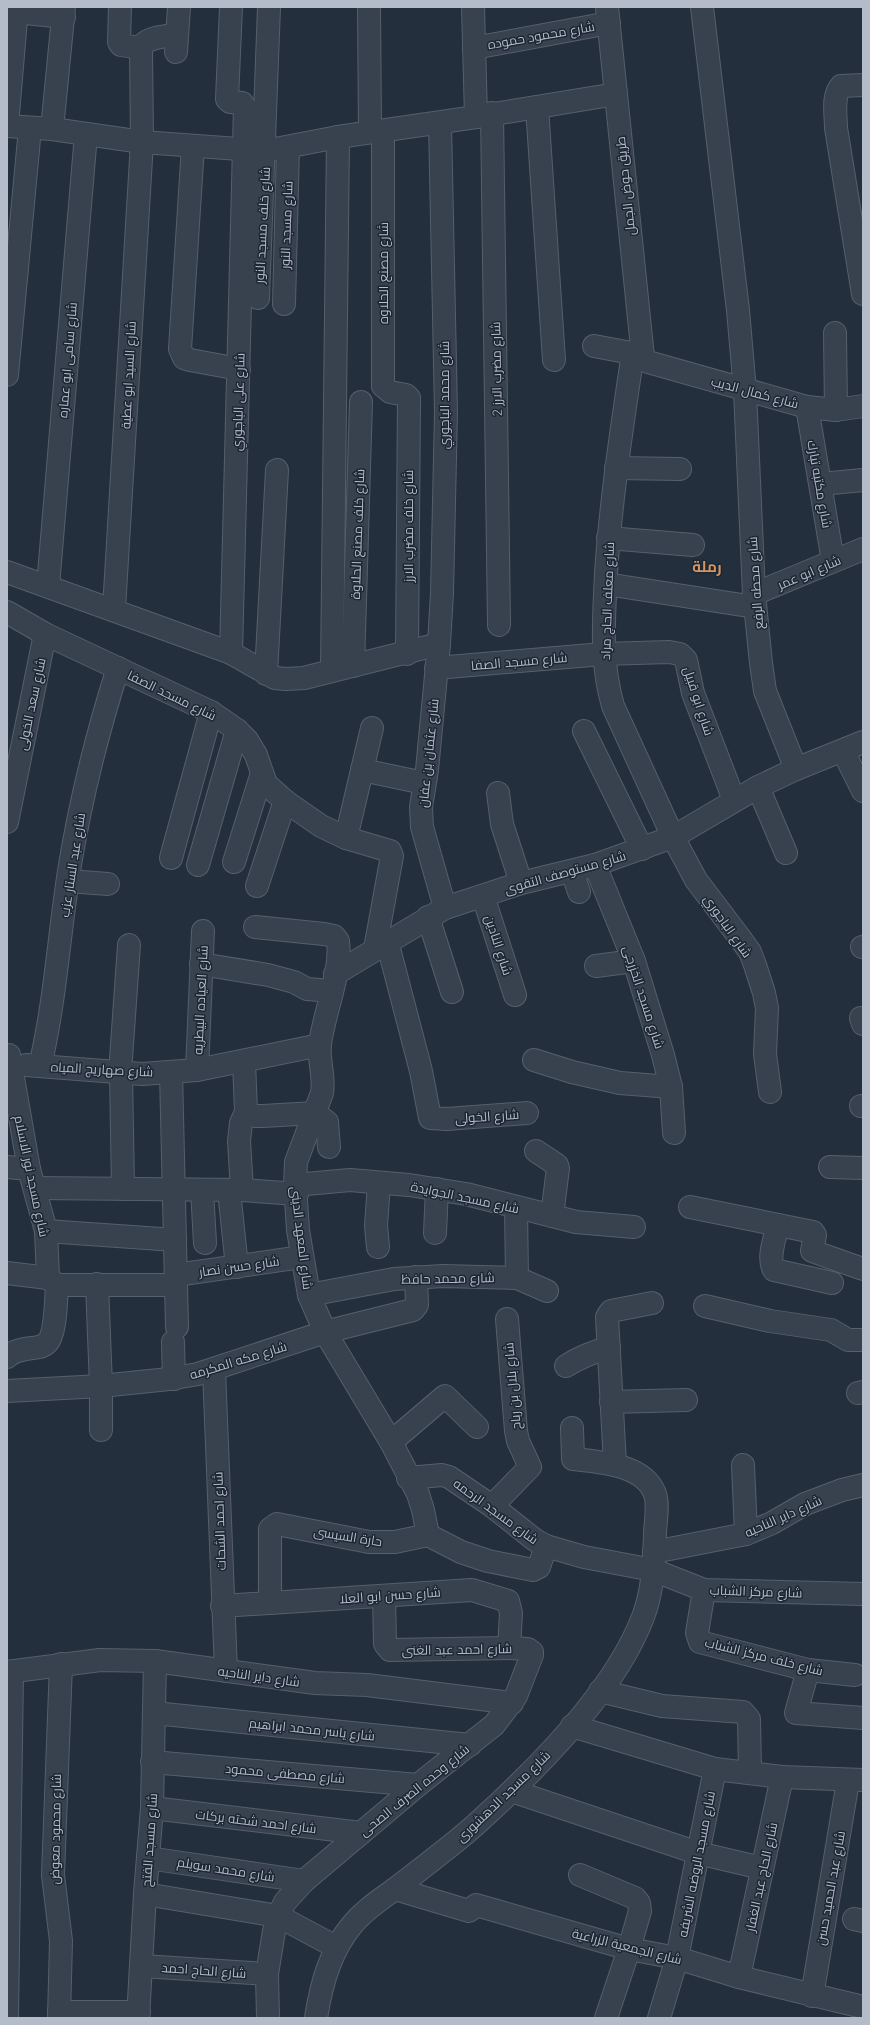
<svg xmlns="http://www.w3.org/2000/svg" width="870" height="2025" font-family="Quicksand,Cairo,sans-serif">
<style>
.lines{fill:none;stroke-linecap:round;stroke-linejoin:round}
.minor-casing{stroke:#565f6c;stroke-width:24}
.minor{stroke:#38414e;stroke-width:22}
.labels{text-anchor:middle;stroke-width:3;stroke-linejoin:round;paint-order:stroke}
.street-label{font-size:13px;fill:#b4bcc9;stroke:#1d2633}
.quarter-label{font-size:15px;font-weight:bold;fill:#d59563;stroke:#1d2633}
</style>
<rect width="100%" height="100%" fill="#242f3e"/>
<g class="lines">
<g class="minor-casing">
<g id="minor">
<path d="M 120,7 L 119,42 L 121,45 L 141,48"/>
<path d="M 231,7 L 227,99 L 230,102 L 242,103 L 245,107 L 231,653"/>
<path d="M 369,7 L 370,132"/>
<path d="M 473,7 L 476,117"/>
<path d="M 607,7 L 643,357 L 648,362 L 807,407 L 836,410 L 863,406"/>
<path d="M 702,7 L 738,310 L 745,391 L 754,594 L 761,663 L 765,691 L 796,769"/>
<path d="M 16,12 L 64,17"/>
<path d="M 474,48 L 609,23"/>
<path d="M 176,52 L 179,7"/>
<path d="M 863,85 L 841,86 C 832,96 836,115 836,128 L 863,294"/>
<path d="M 537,107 L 554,360"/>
<path d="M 492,113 L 499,625"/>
<path d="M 440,123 L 446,412 L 442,593 L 439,644 L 427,770 L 421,807 L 422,827 L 445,908"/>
<path d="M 7,126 L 52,129 L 142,142 L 265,151 L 338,137 L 476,117 L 616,94"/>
<path d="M 7,126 L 17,7"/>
<path d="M 52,129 L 64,7"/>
<path d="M 383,131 L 383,386 L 390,392 L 406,395 L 409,398 L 407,654"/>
<path d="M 193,146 L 180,349 L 184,358 L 190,360 L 239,369"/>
<path d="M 258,298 L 269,7"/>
<path d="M 284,304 L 288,147"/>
<path d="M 835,333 L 836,410"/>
<path d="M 594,346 L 642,355"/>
<path d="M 633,353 C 622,426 611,499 606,573 C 604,619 600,661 613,706 L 673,837 L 696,880 L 740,938 L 750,952 L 755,965 L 764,993 L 767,1008 L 765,1054 L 770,1092"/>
<path d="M 7,375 L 30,128"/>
<path d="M 807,407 L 833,561"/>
<path d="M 616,468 L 680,469"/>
<path d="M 821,484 L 863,480"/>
<path d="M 608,538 L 693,545"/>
<path d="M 7,572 L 231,653 L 275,678 L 286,679 L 304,678 L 439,644"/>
<path d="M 606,584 L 755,607"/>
<path d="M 48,586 L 86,134"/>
<path d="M 754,594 L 863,549"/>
<path d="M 114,609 L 142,142 L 141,48 C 146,36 166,37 177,34"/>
<path d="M 7,612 L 45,634 L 211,712 L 237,730 L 247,740 L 256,755 L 266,784 L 285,801 L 321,826 L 346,838 L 390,851 L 392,856 L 375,949"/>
<path d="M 353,666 L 361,402"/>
<path d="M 436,668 L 603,654 L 669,652 L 680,654 L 686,660 L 693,693 L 734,800"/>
<path d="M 332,670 L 338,137"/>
<path d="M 266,674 L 277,470"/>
<path d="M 584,731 L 642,849"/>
<path d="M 843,751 L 863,791"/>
<path d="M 362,770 L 424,783"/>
<path d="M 758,787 L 786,853"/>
<path d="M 498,793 L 502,824 L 521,883"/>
<path d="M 7,822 L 45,634"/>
<path d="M 346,838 L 372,728"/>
<path d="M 171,858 L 211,712"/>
<path d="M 234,862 L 262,773"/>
<path d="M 198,865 L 237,730"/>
<path d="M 595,865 L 634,961 L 663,1055 L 671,1087 L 674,1133"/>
<path d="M 572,871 L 579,892"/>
<path d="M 68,881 L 108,884"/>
<path d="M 257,886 L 285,801"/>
<path d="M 483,896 L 515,995"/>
<path d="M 428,917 L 452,992"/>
<path d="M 255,927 L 324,934 L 334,936 L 338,941 C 342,972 324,1013 320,1044 C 318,1060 325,1077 322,1093 L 296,1162 L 295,1185 L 298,1230 L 309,1295 L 325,1332 L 391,1442 L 418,1494 L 423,1510 L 428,1535"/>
<path d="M 387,941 L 421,1071 L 430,1118 L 447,1119 L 527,1113"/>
<path d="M 862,947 L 863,947"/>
<path d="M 201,964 L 268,975 L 294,982 L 307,989 L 332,991"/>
<path d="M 596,966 L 634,961"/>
<path d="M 335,974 L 445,908 L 521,883 L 595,865 L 673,837 L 758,787 L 796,769 L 863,742"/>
<path d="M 861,1018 L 863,1024"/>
<path d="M 534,1060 L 572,1072 L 620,1083 L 671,1087"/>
<path d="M 244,1061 L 246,1112 L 255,1116 L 263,1116 L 315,1113 L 327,1122 L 329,1147"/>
<path d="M 26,1065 L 142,1074 L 197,1070 L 320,1045"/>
<path d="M 40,1066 C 55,1002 59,936 69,871 C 80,802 97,734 118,668"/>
<path d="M 197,1070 L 203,931"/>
<path d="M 171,1072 L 177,1327"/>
<path d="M 120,1073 L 129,945"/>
<path d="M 121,1073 L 123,1189"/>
<path d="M 861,1106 L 863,1106"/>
<path d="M 536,1151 L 557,1165 L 558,1168 L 552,1216"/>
<path d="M 7,1167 L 29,1169"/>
<path d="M 830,1167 L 863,1168"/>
<path d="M 295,1185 L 350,1180 L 409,1185 L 466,1194 L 576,1222 L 634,1227"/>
<path d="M 35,1188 L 242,1190 L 297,1194"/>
<path d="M 202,1190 L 205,1243"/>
<path d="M 242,1190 L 239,1141 L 241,1123 L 246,1112"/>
<path d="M 229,1191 L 237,1267"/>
<path d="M 516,1207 L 517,1278"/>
<path d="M 690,1207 L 813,1232 L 815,1235 L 812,1251 L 863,1269"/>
<path d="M 778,1225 C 775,1238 767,1258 774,1270 L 832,1283"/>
<path d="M 46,1231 L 175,1240"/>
<path d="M 435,1233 L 437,1189"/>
<path d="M 378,1247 L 376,1226 L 379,1183"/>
<path d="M 7,1273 L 48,1278"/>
<path d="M 176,1275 L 302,1257"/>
<path d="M 97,1284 L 101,1386 L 101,1430"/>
<path d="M 57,1285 L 176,1285"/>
<path d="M 309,1295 L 394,1279 L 443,1276 L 517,1278 L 547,1291"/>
<path d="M 705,1306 L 770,1321 L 831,1330 L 848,1340 L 863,1340"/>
<path d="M 173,1342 L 174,1379"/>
<path d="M 7,1357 C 14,1350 24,1349 33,1348 C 39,1347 43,1347 47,1343 C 56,1334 56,1299 57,1285 L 48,1278 L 46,1231 L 29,1169 L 9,1055"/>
<path d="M 566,1366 C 580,1357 592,1352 609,1348"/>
<path d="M 214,1370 L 226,1671"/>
<path d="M 7,1391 L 101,1386 L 169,1379 L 198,1374 L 325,1332 L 413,1310 L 417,1305 L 416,1277"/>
<path d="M 858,1393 L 863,1392"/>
<path d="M 611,1402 L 686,1400"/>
<path d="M 391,1442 L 445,1396 L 477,1427"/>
<path d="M 615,1464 L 607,1317 L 611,1311 L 652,1303"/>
<path d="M 743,1465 L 746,1534"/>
<path d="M 408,1478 L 442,1475 L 449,1477 L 492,1506 L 535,1540 L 546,1546 L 584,1557 L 653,1570 L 704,1590 L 863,1594"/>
<path d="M 492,1506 L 530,1467 L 518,1441 L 516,1431 L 507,1319"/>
<path d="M 428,1535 L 461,1552 L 488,1561 L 533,1570 L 539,1567 L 546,1546"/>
<path d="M 654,1552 L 746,1534 L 772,1523 L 805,1504 L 842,1490 L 863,1485"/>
<path d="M 704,1590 L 697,1633 L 700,1642 L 808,1670 L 855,1675"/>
<path d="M 270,1603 L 270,1529 L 277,1524 L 369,1542 L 395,1542 L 428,1535"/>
<path d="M 222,1606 L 472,1590 L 508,1601 L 511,1613 L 509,1648"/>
<path d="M 808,1670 L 796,1713 L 863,1718"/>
<path d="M 7,1672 L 100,1660 L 155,1661 L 315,1683 L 367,1685 L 512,1703"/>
<path d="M 600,1691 L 662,1706 L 743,1712 L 749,1719 L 750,1773"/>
<path d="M 154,1713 L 470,1745"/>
<path d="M 572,1726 L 715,1769 L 782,1777 L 863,1780"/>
<path d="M 152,1762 L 418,1785"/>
<path d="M 512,1791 L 698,1853 L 762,1868"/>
<path d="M 152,1808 L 361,1833"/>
<path d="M 148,1858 L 304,1881"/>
<path d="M 580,1875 L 635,1898 L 639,1903 L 640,1911 L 629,1949 L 606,2018"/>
<path d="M 395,1889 L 469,1911 L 476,1905 L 629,1949 L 677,1958 L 739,1977 L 863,2007"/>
<path d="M 145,1894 L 278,1916 L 336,1947"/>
<path d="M 854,1919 L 863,1921"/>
<path d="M 142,1966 L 267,1974"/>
<path d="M 739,1977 L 782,1777"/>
<path d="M 812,1996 L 848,1781"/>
<path d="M 59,2012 L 139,2012"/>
<path d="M 7,2018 L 12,1672"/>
<path d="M 59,2018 L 61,1941 L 53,1875 L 61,1664"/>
<path d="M 138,2018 L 145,1894 L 152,1808 L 155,1661"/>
<path d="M 268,2018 L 267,1974 L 274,1931 L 278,1916 L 285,1902 L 304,1881 L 418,1785 L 494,1725 L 516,1696 L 532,1655 L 532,1652 L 528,1649 L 509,1648 L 390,1650 L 385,1644 L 384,1596"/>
<path d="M 316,2018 C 321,1985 330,1951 352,1925 C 364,1910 380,1900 395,1889 C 417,1872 439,1855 460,1838 C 474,1827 486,1815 499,1803 C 552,1753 617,1685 643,1617 C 653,1591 654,1563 655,1535 C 655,1523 659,1506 655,1494 C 644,1464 599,1462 573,1459 L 572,1428"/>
<path d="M 659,2018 L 677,1958 L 715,1769"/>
</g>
</g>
<use href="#minor" class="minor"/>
</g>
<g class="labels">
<g class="street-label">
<text transform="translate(541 35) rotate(-10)" y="5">شارع محمود حموده</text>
<text transform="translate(625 186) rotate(-96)" y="5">طريق حوض الجمل</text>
<text transform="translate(262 225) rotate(-87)" y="5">شارع خلف مسجد النور</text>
<text transform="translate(286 225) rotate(-88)" y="5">شارع مسجد النور</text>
<text transform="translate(383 273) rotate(-90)" y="5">شارع مصنع الحلاوه</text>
<text transform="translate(67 360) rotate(-85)" y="5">شارع سامى ابو عماره</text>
<text transform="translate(496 369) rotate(-91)" y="5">شارع مضرب الارز 2</text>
<text transform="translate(128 375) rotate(-87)" y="5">شارع السيد ابو عطية</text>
<text transform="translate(755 392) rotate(15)" y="5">شارع كمال الديب</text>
<text transform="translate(444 395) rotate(-90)" y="5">شارع محمد الباجوري</text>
<text transform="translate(238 402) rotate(-88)" y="5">شارع على الباجوري</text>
<text transform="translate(820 484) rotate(80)" y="5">شارع مكتبه تبارك</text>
<text transform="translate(408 526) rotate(-90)" y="5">شارع خلف مضرب الارز</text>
<text transform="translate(357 534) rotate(-88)" y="5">شارع خلف مصنع الحلاوة</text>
<text transform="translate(809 572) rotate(-23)" y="5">شارع ابو عمر</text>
<text transform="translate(755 583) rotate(-94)" y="5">شارع محطه الرفع</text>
<text transform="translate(607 601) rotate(-88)" y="5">شارع معلف الحاج مراد</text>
<text transform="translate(519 661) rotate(-5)" y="5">شارع مسجد الصفا</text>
<text transform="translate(172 695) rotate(26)" y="5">شارع مسجد الصفا</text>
<text transform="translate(699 701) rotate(72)" y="5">شارع ابو قبيل</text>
<text transform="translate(31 704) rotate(-78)" y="5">شارع سعد الخولى</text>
<text transform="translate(428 753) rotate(-84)" y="5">شارع عثمان بن عفان</text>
<text transform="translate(72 865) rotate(-81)" y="5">شارع عبد الستار عزب</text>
<text transform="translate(565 872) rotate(-16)" y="5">شارع مستوصف التقوى</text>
<text transform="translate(728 926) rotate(55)" y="5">شارع الباجوري</text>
<text transform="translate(499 945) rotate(72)" y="5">شارع النادين</text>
<text transform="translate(644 997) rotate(72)" y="5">شارع مسجد الخزرجى</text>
<text transform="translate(200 1000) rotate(-87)" y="5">شارع العياده البيطريه</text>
<text transform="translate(102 1069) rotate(3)" y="5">شارع صهاريج المياه</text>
<text transform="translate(487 1116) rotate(-4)" y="5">شارع الخولى</text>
<text transform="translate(32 1176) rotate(78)" y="5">شارع مسجد نور الاسلام</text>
<text transform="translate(465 1197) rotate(12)" y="5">شارع مسجد الجوايدة</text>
<text transform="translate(302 1238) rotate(83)" y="5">شارع المعهد الدينى</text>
<text transform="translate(239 1266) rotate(-8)" y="5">شارع حسن نصار</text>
<text transform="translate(448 1278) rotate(-1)" y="5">شارع محمد حافظ</text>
<text transform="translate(238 1360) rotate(-17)" y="5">شارع مكه المكرمه</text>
<text transform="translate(512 1386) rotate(-95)" y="5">شارع بلال بن رباح</text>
<text transform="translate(496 1511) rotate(36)" y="5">شارع مسجد الرحمه</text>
<text transform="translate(783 1516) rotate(-24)" y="5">شارع داير الناحيه</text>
<text transform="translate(219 1521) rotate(-92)" y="5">شارع احمد الشحات</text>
<text transform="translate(348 1536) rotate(9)" y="5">حارة السيسى</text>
<text transform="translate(756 1591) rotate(2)" y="5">شارع مركز الشباب</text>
<text transform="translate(390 1595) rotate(-4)" y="5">شارع حسن ابو العلا</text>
<text transform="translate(457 1649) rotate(-1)" y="5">شارع احمد عبد الغنى</text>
<text transform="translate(764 1656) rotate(14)" y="5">شارع خلف مركز الشباب</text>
<text transform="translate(259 1676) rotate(8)" y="5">شارع داير الناحيه</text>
<text transform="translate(312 1729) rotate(6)" y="5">شارع ياسر محمد ابراهيم</text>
<text transform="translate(285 1773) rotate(5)" y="5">شارع مصطفى محمود</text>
<text transform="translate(414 1790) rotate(-39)" y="5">شارع وحده الصرف الصحى</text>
<text transform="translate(503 1796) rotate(-44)" y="5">شارع مسجد الدهشورى</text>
<text transform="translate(256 1821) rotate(7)" y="5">شارع احمد شحته بركات</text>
<text transform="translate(55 1829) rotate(-89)" y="5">شارع محمود معوض</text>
<text transform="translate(149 1840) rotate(-86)" y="5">شارع مسجد الفتح</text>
<text transform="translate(696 1864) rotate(-79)" y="5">شارع مسجد الروضه الشريفه</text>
<text transform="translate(226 1869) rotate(9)" y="5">شارع محمد سويلم</text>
<text transform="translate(761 1877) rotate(-78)" y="5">شارع الحاج عبد الغفار</text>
<text transform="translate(830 1888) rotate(-80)" y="5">شارع عبد الحميد حسن</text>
<text transform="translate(627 1946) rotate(14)" y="5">شارع الجمعية الزراعية</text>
<text transform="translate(204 1970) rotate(4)" y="5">شارع الحاج احمد</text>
</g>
<g class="quarter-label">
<text x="707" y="572">رملة</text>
</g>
</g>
<rect width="870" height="2025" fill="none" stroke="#b4bcc9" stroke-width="16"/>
</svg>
